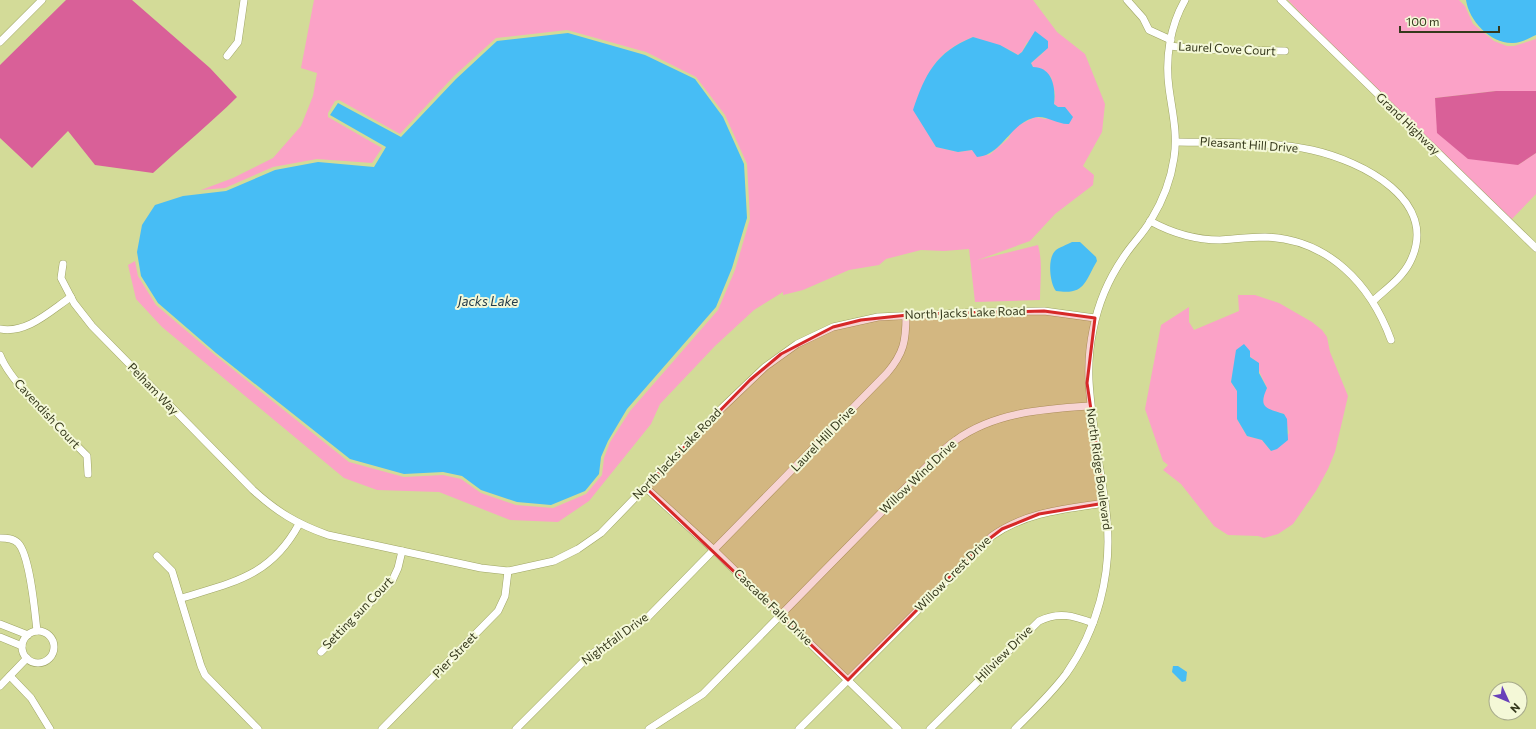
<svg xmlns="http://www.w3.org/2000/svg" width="1536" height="729" font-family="Commissioner,sans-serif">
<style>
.green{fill:#fba2c7;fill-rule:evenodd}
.forest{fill:#d96098}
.water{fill:#47bdf5}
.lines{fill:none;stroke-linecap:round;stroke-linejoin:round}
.minor-casing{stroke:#9fa565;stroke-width:8}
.minor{stroke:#fff;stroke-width:7}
.marked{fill:#d62828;fill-opacity:0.2;stroke:#d62828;stroke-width:3;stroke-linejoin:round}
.labels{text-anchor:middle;stroke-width:4;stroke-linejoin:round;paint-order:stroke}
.street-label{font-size:12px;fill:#35381c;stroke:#f4f8d7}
.water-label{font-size:13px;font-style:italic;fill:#243c4a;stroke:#f4f8d7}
</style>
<rect width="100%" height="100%" fill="#d3db98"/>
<g class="green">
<path d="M 314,0 L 1033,0 L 1057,32 L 1085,54 L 1105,104 L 1102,132 L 1083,166 L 1094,175 L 1093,185 L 1055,214 L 1030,241 L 978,260 L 1038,245 C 1043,262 1040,281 1040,300 L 975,302 L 969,249 L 944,251 L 921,250 L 886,259 L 879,265 L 849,270 L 803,290 L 783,295 L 783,292 L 754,310 L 715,346 L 660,404 L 651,424 L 589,501 L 558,522 L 510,520 L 439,492 L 377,490 L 344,478 L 162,327 L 136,299 L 128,265 L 135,261 L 138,276 L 156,305 L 215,355 L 349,462 L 404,477 L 443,475 L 461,479 L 481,493 L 516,505 L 553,508 L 586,494 L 602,475 L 604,458 L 610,442 L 630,411 L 718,310 L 735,270 L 750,219 L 747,164 L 725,115 L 696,77 L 646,52 L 567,30 L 496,38 L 454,76 L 400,134 L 339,100 L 335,101 L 328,113 L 328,117 L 382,148 L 372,163 L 317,159 L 273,167 L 225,188 L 201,190 L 233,178 L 273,158 L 301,126 L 313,96 L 317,73 L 301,68 ZM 973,37 L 1008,49 L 1018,55 L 1022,52 L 1027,42 L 1044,52 L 1031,63 L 1033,67 L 1051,77 L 1055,94 L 1054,104 L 1058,107 L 1046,119 L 1035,117 L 1017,126 L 1012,130 L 1009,138 L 989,155 L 975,153 L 972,150 L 958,152 L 936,147 L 914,110 C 926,74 935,52 973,37 Z"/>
<path d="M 1288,0 L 1459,0 L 1465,6 L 1473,24 L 1494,41 L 1507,46 L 1514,46 L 1536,39 L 1536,91 L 1496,91 L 1435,98 L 1518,165 L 1536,153 L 1536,194 L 1511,220 L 1321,35 Z"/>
<path d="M 1238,295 L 1255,295 L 1279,303 L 1312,322 L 1322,330 L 1327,337 L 1330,352 L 1348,396 L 1335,452 L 1328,469 L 1316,491 L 1293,524 L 1278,534 L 1264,538 L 1258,536 L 1228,535 L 1214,526 L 1181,484 L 1163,470 L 1168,465 L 1163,461 L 1145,409 L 1161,325 L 1189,307 L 1189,322 L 1194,330 L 1239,311 ZM 1250,357 C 1260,363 1257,365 1260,373 C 1262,378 1265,383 1267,388 C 1263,393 1264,394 1263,400 C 1262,411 1275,411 1284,414 L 1289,433 L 1271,451 L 1262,440 L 1247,436 L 1237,419 L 1237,391 L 1231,382 L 1233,372 Z"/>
</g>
<g class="forest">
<path d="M 66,0 L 132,0 L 210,68 L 237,97 C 210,124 181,147 153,173 L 95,165 L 68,131 L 32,168 L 0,138 L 0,65 Z"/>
<path d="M 1496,91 L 1536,91 L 1536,153 L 1518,165 L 1468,159 L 1437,133 L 1435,98 Z"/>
</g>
<g class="water">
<path d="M 1466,0 L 1536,0 L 1536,35 C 1529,38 1521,43 1513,43 C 1491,44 1469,21 1466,0 Z"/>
<path d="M 1035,31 L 1048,41 L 1048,48 L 1031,63 L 1033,67 C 1053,67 1056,89 1054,104 L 1058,107 L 1065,107 L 1073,117 L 1069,124 C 1057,125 1045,114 1033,118 C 1009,125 1002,155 977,157 L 972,150 L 958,152 L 936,147 L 913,110 C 925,74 936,52 973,37 L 1000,45 L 1018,55 L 1022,52 Z"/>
<path d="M 568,33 L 645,55 L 695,79 L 723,117 L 744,164 L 747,218 L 732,268 L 716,307 L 627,409 L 608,441 L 601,457 L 599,474 L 585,491 L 551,505 L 517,502 L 481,490 L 462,476 L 443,472 L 404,474 L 350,459 L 216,353 L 158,303 L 141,276 L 137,252 L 142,225 L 155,205 L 183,196 L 226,191 L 275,170 L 318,162 L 374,167 L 386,147 L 330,115 L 338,103 L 401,137 L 456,79 L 497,41 Z"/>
<path d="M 1072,242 L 1080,242 L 1096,257 L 1097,261 C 1084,283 1085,295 1056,291 C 1050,284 1047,259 1055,251 C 1059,247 1067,245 1072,242 Z"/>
<path d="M 1244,344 L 1250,351 L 1250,357 L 1259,363 L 1259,373 L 1267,388 C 1258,408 1266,408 1284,414 L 1287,419 L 1288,440 L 1277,449 L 1271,451 L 1262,440 L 1247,436 L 1237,419 L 1237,391 L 1231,382 L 1236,350 Z"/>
<path d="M 1173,666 L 1178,666 L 1187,672 L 1186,681 L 1182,682 L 1172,672 Z"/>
</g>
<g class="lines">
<g class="minor-casing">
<g id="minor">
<path d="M 1127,0 L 1143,18 L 1149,30 L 1171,40"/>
<path d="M 1281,0 L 1536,248"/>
<path d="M 0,42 L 42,0"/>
<path d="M 1170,46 L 1196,49 L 1285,51"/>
<path d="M 227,56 L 238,42 L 244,0"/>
<path d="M 1176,142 C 1221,143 1268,141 1312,150 C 1361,161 1441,200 1410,262 C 1402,278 1386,289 1373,301"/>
<path d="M 1150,221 C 1172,233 1195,240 1220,240 C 1235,239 1250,237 1265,237 C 1329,239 1371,285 1391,340"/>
<path d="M 63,264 L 61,278 L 74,303 L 92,326 L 253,490 C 277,512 297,524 328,535 L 481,568 L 508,571 L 554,561 L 578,549 L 601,533 L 722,408 L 765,367 L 797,344 L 833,327 L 878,317 L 982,312 L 1044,311 L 1095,318"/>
<path d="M 0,329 C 27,334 50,311 71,297"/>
<path d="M 0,355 C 10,383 65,433 87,456 L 88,474"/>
<path d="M 645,487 L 714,550 L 898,729"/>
<path d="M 0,538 C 6,538 13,538 18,543 C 30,555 35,613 37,631"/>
<path d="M 157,556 L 172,571 L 201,666 L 205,675 L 258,729"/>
<path d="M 182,598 C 234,582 271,576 299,524"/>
<path d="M 0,624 L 28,635"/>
<circle cx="38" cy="647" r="16"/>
<path d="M 0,637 L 22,646"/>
<path d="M 321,652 L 392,581 L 398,568 L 402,551"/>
<path d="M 10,676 L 31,698 L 50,729"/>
<path d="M 0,686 L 27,658"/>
<path d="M 382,729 L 498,611 L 505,596 L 508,571"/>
<path d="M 516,729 L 590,655 L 648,617 L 887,373 C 904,353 906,341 906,315"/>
<path d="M 649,729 L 703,694 L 924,469 C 934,459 944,448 956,440 C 995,412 1044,409 1090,406"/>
<path d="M 799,729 L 992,536 C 1026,512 1065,509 1105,503"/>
<path d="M 930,729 L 1039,621 C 1059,611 1074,616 1093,623"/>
<path d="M 1015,729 C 1033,711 1051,694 1066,674 C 1097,630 1112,575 1107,521 C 1105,493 1098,464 1095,436 C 1090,398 1085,368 1093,330 C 1098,304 1108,280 1123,258 C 1131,245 1143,234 1151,220 C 1162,202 1171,179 1174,158 C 1178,134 1172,111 1169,88 C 1165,58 1170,26 1185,0"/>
</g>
</g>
<use href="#minor" class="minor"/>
</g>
<path class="marked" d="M 1044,311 L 1095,318 L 1087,383 L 1105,503 L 1039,514 L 1002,529 L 980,546 L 848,680 L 645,487 L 750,380 L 781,354 L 833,327 L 861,320 L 917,314 Z"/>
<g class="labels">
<g class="street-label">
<text transform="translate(1227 49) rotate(3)" y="4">Laurel Cove Court</text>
<text transform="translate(1408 124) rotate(44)" y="4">Grand Highway</text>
<text transform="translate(1249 145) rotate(4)" y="4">Pleasant Hill Drive</text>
<text transform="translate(965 313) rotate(-2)" y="4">North Jacks Lake Road</text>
<text transform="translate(153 389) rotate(46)" y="4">Pelham Way</text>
<text transform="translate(47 414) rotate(47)" y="4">Cavendish Court</text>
<text transform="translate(823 439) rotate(-46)" y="4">Laurel Hill Drive</text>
<text transform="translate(677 454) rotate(-46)" y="4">North Jacks Lake Road</text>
<text transform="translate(1099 469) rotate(82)" y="4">North Ridge Boulevard</text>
<text transform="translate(918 477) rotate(-44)" y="4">Willow Wind Drive</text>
<text transform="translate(953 574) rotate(-45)" y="4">Willow Crest Drive</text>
<text transform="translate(773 607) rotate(44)" y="4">Cascade Falls Drive</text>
<text transform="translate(358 613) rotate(-46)" y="4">Setting sun Court</text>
<text transform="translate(615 639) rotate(-36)" y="4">Nightfall Drive</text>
<text transform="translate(1004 654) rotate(-45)" y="4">Hillview Drive</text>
<text transform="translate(455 655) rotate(-46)" y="4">Pier Street</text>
</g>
<g class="water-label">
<text x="488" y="306">Jacks Lake</text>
</g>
</g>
<g transform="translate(1508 701) rotate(134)"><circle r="19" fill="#f4f8d7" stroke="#a8ab8c"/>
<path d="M0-3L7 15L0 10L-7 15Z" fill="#6841b9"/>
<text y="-6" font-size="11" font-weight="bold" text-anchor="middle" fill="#35381c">N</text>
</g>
<path d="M1400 26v6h99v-6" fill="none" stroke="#35381c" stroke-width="2"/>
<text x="1406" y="26" font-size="12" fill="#35381c" stroke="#f4f8d7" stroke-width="3" paint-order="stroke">100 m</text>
</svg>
